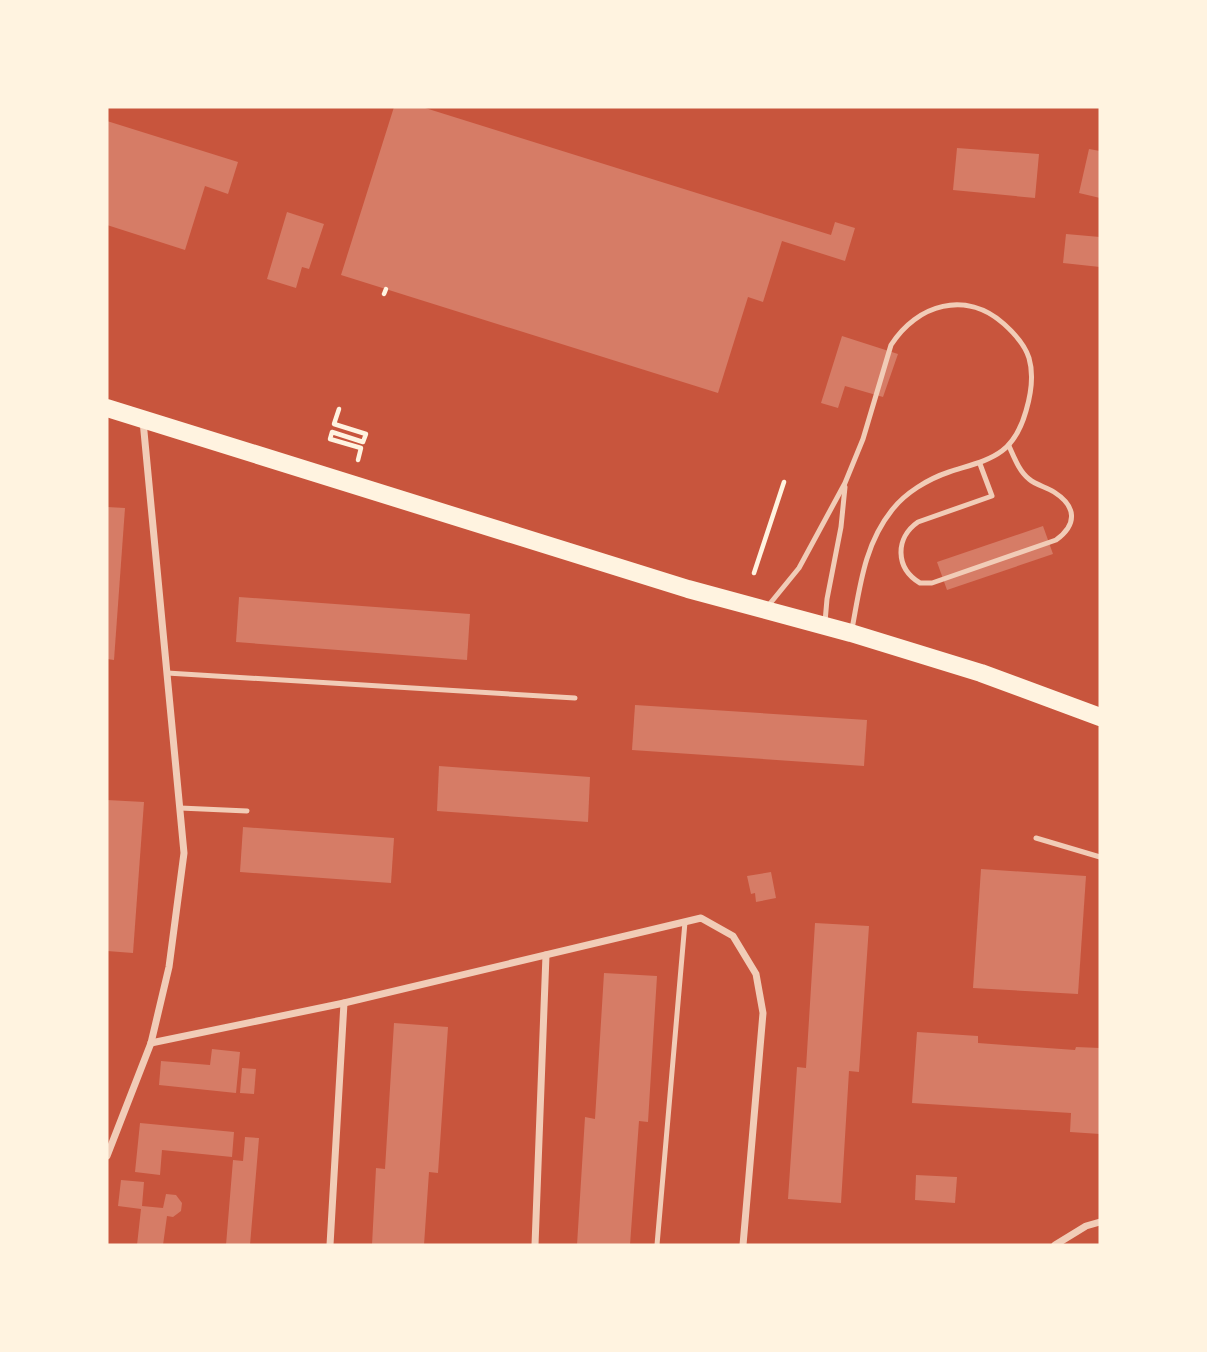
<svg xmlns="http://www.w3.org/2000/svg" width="1207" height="1352" font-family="Poppins,sans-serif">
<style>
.building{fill:#d67c66}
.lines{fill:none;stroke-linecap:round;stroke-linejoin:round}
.path{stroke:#fff3e0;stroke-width:4.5}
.service{stroke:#f1ccb7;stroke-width:5}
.minor{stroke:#f1ccb7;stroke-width:7}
.primary{stroke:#fff3e0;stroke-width:18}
</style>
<rect width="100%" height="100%" fill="#c8553d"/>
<g class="building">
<path d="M 394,107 L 422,107 L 831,235 L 835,222 L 855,228 L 845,261 L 782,241 L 763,302 L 748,297 L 718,393 L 341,275 Z"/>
<path d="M 107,121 L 238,162 L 228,194 L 205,186 L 185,250 L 107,225 Z"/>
<path d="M 957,148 L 1039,154 L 1035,198 L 953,190 Z"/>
<path d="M 1089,149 L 1100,151 L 1100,198 L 1079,193 Z"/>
<path d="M 287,212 L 324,224 L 309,269 L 302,267 L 296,288 L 267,279 Z"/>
<path d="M 1066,234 L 1100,237 L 1100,267 L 1063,263 Z"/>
<path d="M 842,336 L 898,354 L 883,397 L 845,386 L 838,408 L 821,403 Z"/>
<path d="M 107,507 L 125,508 L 114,660 L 107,659 Z"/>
<path d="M 1043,526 L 1053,554 L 947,590 L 937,562 Z"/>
<path d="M 239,597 L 470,614 L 467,660 L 236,642 Z"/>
<path d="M 635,705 L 867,720 L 864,766 L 632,750 Z"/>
<path d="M 439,766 L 590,777 L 588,822 L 437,811 Z"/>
<path d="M 107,800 L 144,802 L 133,953 L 107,951 Z"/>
<path d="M 243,827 L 394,838 L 391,883 L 240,872 Z"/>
<path d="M 981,869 L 1086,876 L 1078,994 L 973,988 Z"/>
<path d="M 771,872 L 776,898 L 756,902 L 755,893 L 751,894 L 747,876 Z"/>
<path d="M 815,923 L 869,926 L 859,1072 L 849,1071 L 841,1203 L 788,1199 L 797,1067 L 806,1068 Z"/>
<path d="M 604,973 L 657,976 L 648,1122 L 639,1121 L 630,1245 L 577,1245 L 585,1117 L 595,1119 Z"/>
<path d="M 394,1023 L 448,1027 L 438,1173 L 429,1172 L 424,1245 L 372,1245 L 376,1168 L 385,1169 Z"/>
<path d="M 917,1032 L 978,1036 L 978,1043 L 1075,1050 L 1076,1047 L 1100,1048 L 1100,1134 L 1070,1132 L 1071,1113 L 912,1103 Z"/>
<path d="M 212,1049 L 240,1052 L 236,1093 L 159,1085 L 161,1061 L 210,1065 Z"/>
<path d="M 242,1068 L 256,1069 L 254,1094 L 240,1093 Z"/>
<path d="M 140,1123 L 234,1132 L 232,1157 L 162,1150 L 160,1175 L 135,1172 Z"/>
<path d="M 245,1137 L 259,1138 L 250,1245 L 226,1245 L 233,1160 L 243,1161 Z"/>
<path d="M 916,1175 L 957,1177 L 955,1203 L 915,1200 Z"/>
<path d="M 121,1180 L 144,1182 L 142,1206 L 163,1208 L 166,1194 L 176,1195 L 182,1203 L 181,1211 L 173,1217 L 167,1216 L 163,1245 L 137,1245 L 141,1209 L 118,1206 Z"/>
</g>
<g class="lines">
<g class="path">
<path d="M 384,294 L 386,289"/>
<path d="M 339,409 L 334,424 L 366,434 L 363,442 L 332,432 L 330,439 L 361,448 L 358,460"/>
<path d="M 754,573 L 784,482"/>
</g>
<g class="service">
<path d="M 980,464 L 992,496 L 918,522 C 895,538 895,568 920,583 L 932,583 L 1056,540 C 1078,524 1076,506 1054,492 C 1046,487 1036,485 1029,479 C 1019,471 1014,457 1009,446"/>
<path d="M 768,606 L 799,568 L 845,483 L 863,439 L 891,345 C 917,304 966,290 1004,324 C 1014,333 1025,345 1029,358 C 1034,375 1031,394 1026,411 C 1013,457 989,459 949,472 C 928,479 905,493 892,510 C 864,545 860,587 852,629"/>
<path d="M 825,622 L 827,599 L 841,527 L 845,487"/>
<path d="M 167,673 L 575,698"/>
<path d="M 180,808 L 247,811"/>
<path d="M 1036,838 L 1100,857"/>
<path d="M 657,1245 L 685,922"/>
</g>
<g class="minor">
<path d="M 151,1043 L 344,1003 L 701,918 L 733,936 L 756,974 L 763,1013 L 743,1245"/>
<path d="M 107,1156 L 151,1043 L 169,967 L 184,853 L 143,421"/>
<path d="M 330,1245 L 344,1003"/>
<path d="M 535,1245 L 546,955"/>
<path d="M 1055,1245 L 1086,1226 L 1100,1222"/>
</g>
<path class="primary" d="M 107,408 L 688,589 L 851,633 L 981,673 L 1100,717"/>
</g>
<rect width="1207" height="1352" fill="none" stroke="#fff3e0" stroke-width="217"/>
</svg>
